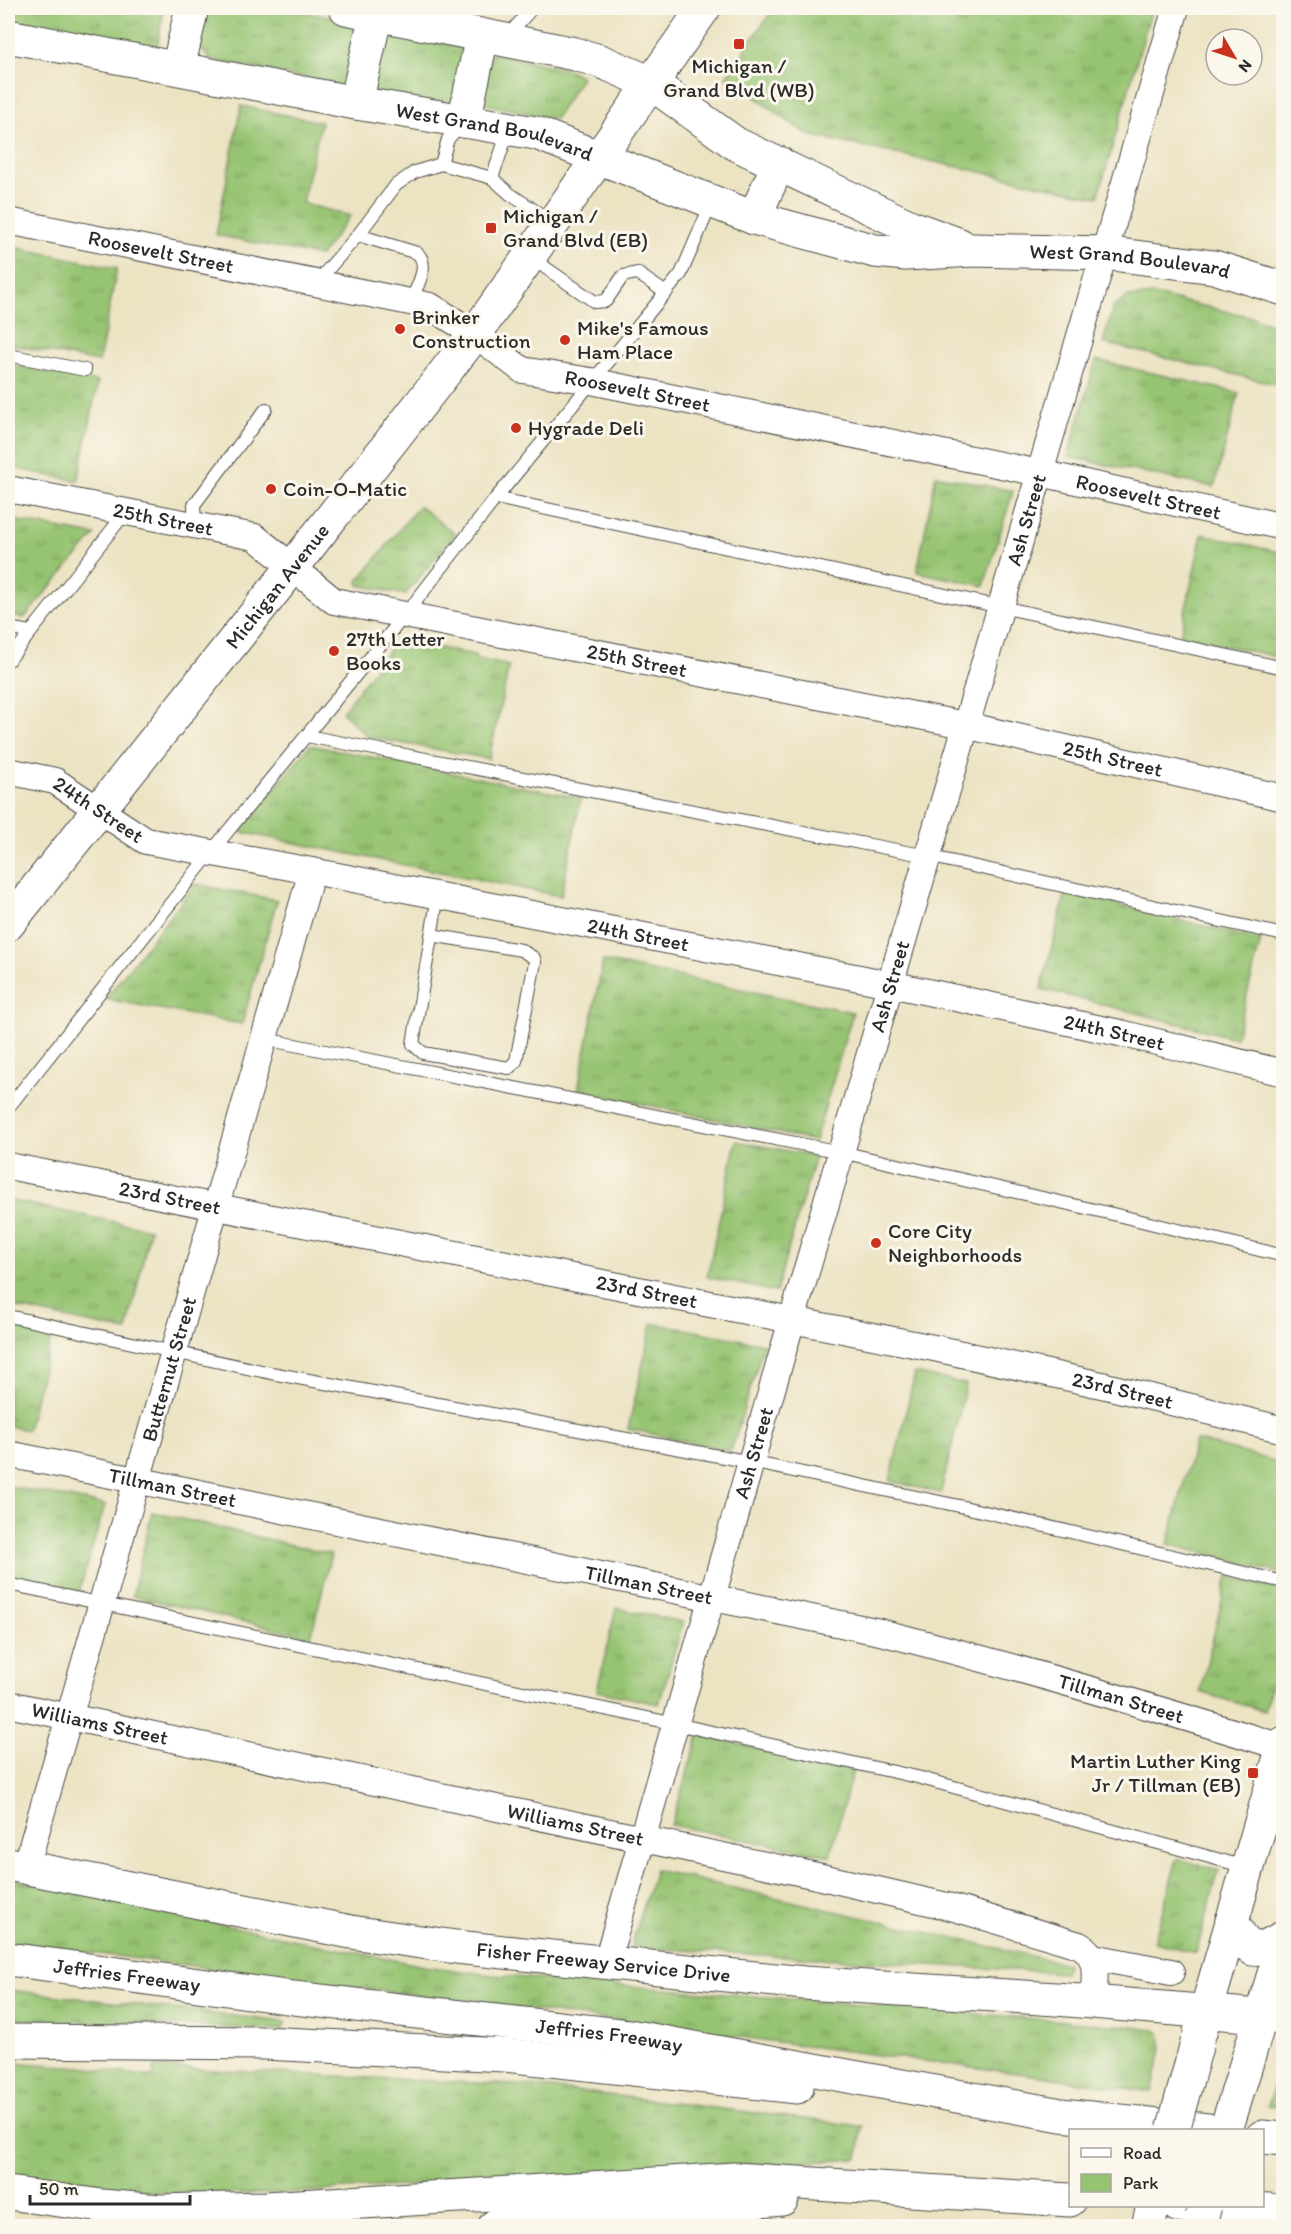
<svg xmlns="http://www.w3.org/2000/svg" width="1291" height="2234" font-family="Itim,sans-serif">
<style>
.grass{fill:url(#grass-tufts);stroke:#61784e;stroke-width:1.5}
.park{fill:#97c472;stroke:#61784e;stroke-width:1.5}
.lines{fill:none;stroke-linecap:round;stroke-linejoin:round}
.lane-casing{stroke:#484742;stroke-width:14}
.street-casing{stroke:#484742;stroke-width:28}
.secondary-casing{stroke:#484742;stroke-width:35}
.primary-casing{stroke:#484742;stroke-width:35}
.highway-casing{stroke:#484742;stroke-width:35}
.lane{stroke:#fff;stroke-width:12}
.street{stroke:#fff;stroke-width:26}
.secondary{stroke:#fff;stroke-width:33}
.primary{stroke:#fff;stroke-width:33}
.highway{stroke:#fff;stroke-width:33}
.secondary-bridge-casing{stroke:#484742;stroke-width:35;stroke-linecap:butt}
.secondary-bridge{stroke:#fff;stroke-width:33}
.poi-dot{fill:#c8321e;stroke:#fbf7ec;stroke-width:2}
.labels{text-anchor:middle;stroke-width:6;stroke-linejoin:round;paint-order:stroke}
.poi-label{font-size:21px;fill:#2b2b2b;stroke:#fbf7ec;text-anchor:start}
.street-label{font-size:21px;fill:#2b2b2b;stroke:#fbf7ec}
</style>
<defs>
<pattern id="grass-tufts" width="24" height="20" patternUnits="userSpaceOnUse" patternTransform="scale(1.5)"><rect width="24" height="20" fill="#97c472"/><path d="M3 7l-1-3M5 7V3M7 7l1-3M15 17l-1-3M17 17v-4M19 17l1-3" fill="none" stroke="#7b9f5e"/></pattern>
</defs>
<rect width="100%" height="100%" fill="#fbf7ec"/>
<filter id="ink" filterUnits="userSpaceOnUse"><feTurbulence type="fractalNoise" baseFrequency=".0167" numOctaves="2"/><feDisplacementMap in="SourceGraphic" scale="12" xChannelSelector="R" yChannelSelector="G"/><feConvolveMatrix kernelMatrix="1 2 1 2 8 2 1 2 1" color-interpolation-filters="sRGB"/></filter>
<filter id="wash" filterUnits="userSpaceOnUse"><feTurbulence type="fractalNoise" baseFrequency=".008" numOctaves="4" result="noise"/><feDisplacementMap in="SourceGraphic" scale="24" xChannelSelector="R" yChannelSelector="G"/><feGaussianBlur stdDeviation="1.35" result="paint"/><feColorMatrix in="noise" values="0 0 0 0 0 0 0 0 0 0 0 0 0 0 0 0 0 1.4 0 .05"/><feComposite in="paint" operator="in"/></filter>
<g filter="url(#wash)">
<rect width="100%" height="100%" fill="#ece3c3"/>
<g class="grass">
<path d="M 8,8 L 164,8 L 157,48 L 152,51 L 8,25 Z"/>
<path d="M 207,8 L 282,8 L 353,21 L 357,23 L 349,81 L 343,86 L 211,60 L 203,51 L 197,40 Z"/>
<path d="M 774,8 L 1152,8 L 1098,197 L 808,135 L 726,77 Z"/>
<path d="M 381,30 L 464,48 L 453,107 L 369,92 Z"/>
<path d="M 492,53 L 569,70 L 582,77 L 555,119 L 481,103 Z"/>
<path d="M 241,106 L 321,122 L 302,203 L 350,216 L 320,256 L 216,235 Z"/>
<path d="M 8,246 L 117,268 L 99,362 L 8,344 Z"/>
<path d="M 1154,295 L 1252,317 L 1283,329 L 1283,386 L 1103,343 L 1114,306 L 1128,297 Z"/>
<path d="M 1096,360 L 1239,393 L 1214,487 L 1068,457 Z"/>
<path d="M 8,364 L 98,382 L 78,481 L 8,467 Z"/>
<path d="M 936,475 L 1013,491 L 984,586 L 917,572 Z"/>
<path d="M 419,506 L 455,534 L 405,595 L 359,585 L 358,581 Z"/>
<path d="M 8,519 L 95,535 L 24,618 L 8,615 Z"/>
<path d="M 1202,534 L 1283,553 L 1283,658 L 1180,636 Z"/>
<path d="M 397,639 L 475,655 L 475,658 L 509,666 L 489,759 L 368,737 L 342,712 Z"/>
<path d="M 310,745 L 581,798 L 561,896 L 240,832 Z"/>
<path d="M 195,884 L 277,900 L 242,1024 L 105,999 Z"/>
<path d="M 1066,892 L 1261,940 L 1236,1038 L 1041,989 Z"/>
<path d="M 603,961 L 853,1012 L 815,1141 L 578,1090 Z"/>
<path d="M 736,1141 L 815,1156 L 776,1292 L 707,1277 Z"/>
<path d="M 8,1200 L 150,1229 L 127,1331 L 8,1306 Z"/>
<path d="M 652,1323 L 764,1344 L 731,1451 L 628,1429 Z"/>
<path d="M 8,1326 L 52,1335 L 27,1430 L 8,1426 Z"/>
<path d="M 915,1373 L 966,1384 L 941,1493 L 890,1481 Z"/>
<path d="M 8,1486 L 105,1505 L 79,1592 L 8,1577 Z"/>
<path d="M 152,1512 L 331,1554 L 311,1637 L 132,1596 Z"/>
<path d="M 1228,1576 L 1283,1591 L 1283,1646 L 1264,1711 L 1200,1692 Z"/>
<path d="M 616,1608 L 683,1622 L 659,1704 L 597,1691 Z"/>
<path d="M 699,1735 L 853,1770 L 830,1856 L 671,1825 Z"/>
<path d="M 1177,1859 L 1219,1870 L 1196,1953 L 1154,1942 Z"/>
<path d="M 655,1870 L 1067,1964 L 1065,1973 L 631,1947 Z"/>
<path d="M 8,1878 L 314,1944 L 424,1966 L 492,1975 L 1126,2026 L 1154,2030 L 1160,2033 L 1162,2049 L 1152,2092 L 1025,2074 L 8,1942 Z"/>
<path d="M 8,1990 L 285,2022 L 283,2030 L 8,2019 Z"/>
<path d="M 1283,2052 L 1283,2108 L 1268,2106 Z"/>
<path d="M 8,2062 L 81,2067 L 152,2077 L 155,2067 L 534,2086 L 862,2126 L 858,2159 L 264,2194 C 177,2194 93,2191 8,2176 Z"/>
</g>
<path class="park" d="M 1195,1440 L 1283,1463 L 1283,1574 L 1168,1544 Z"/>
</g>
<g filter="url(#ink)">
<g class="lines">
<g class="lane-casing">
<g id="lane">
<path d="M 506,38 L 532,8"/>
<path d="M 509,129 L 492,178 L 510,194 L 552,222"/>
<path d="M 441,164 L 492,178"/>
<path d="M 358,235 L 417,253 C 431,265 416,287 411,302"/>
<path d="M 530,257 L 595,302 L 606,301 L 623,276 L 637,273 L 666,293"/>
<path d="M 316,283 L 358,235 L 396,185 L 415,172 L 441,164 L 448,139 L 460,125"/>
<path d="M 8,355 L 85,370"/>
<path d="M 496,498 L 1284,668"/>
<path d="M 195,525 L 194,505 L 266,409"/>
<path d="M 8,628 L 30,632"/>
<path d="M 8,661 L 126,512"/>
<path d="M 307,736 L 927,856 L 1284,935"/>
<path d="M 431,935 L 521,950 L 534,958 L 535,962 L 516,1061 L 509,1068 L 423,1053 L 413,1044 L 438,895"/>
<path d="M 264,1039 L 841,1152 L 1117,1215 L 1284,1256"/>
<path d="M 8,1108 L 224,836 L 405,615 L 496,498 L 681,274 L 711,204"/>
<path d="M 8,1316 L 271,1373 L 751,1462 L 964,1507 L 1284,1582"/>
<path d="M 8,1584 L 676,1724 L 917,1777 L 1246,1867"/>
</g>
</g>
<g class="street-casing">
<g id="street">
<path id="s1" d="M 8,221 L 430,306 L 475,334 L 522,370 L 591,381 L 1040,473 L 1284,527"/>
<path id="s2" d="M 8,489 L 255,537 L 334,601 L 965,725 L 1284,798"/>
<path id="s3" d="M 8,771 L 55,781 L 146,841 L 312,871 L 890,984 L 1120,1033 L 1284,1073"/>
<path id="s4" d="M 8,1166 L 939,1349 L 1106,1386 L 1284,1430"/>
<path id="s5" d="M 8,1454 L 880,1632 C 1015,1666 1149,1706 1282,1747"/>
<path id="s6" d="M 8,1704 L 817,1876 L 951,1907 L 1079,1945 C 1101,1957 1094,1981 1093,2002"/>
<path id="s7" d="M 26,1867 L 312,871"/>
<path d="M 1093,1957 L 1171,1972"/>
<path id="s8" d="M 606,1964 L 792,1320 L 1176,8"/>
</g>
</g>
<g class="secondary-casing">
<g id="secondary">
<path d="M 346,8 L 575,54 L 600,61 L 651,83 L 736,144 L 911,227 L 960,245"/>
<path id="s9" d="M 8,36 L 356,103 L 536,133 L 754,218 L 875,251 L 906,254 L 973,250 L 1104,253 L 1214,267 L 1284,289"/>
<path d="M 178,68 L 192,8"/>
<path d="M 356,103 L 376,14"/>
<path d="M 464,121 L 482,36"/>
<path d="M 754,218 L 779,163"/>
<path id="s10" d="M 8,1864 L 351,1932 L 456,1947 L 804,1983 L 1056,1999 L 1284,2018"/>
<path d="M 1232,1921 L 1243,1941 L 1253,1949 L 1265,1947 L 1284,1937"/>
<path d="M 1200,2032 L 1284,1743"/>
<path d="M 1226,2130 L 1284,1941"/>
<path d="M 1148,2226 L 1153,2206"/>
</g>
</g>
<g class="primary-casing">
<g id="primary">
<path id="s11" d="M 8,924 L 292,568 L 475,334 L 704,8"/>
</g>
</g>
<g class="highway-casing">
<g id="highway">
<path id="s12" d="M 8,1959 L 294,1998 L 629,2036 L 1061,2115 L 1208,2130"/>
<path d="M 8,2041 L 264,2043 L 505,2055 L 797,2087"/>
<path d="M 1262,2137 L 1284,2139"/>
<path d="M 8,2193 L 102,2206 L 160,2211 L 266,2208 L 734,2179 L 1070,2200"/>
<path d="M 1179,2206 L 1270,2210 L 1284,2213"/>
<path d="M 495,2226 L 782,2199"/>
</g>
</g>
<use href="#lane" class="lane"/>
<use href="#street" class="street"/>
<use href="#secondary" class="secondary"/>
<use href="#primary" class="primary"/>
<use href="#highway" class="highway"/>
<g class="secondary-bridge-casing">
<g id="secondary-bridge">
<path d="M 1173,2130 L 1197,2043"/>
<path d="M 1202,2217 L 1205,2206"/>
</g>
</g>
<use href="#secondary-bridge" class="secondary-bridge"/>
</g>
</g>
<g class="poi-dot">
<rect x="733" y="38" width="12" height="12" rx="3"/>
<rect x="485" y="222" width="12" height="12" rx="3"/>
<circle cx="400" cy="329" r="6"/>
<circle cx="565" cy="340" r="6"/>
<circle cx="516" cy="428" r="6"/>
<circle cx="271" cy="489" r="6"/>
<circle cx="334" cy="651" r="6"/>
<circle cx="876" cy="1243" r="6"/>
<rect x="1247" y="1767" width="12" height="12" rx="3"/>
</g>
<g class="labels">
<g class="poi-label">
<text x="739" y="73" text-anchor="middle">Michigan /<tspan x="739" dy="24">Grand Blvd (WB)</tspan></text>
<text x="503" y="223">Michigan /<tspan x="503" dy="24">Grand Blvd (EB)</tspan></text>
<text x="412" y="324">Brinker<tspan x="412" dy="24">Construction</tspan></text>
<text x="577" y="335">Mike's Famous<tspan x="577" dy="24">Ham Place</tspan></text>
<text x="528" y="435">Hygrade Deli</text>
<text x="283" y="496">Coin-O-Matic</text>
<text x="346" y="646">27th Letter<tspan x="346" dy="24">Books</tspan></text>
<text x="888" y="1238">Core City<tspan x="888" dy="24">Neighborhoods</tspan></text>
<text x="1241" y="1768" text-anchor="end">Martin Luther King<tspan x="1241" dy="24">Jr / Tillman (EB)</tspan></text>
</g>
<g class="street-label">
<text dy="7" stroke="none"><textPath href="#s9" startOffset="496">West Grand Boulevard</textPath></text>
<text dy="7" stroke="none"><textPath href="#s1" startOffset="156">Roosevelt Street</textPath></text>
<text dy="7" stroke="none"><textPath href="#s9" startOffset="1152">West Grand Boulevard</textPath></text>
<text dy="7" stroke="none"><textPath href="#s1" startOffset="660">Roosevelt Street</textPath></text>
<text dy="7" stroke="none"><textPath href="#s1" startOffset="1182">Roosevelt Street</textPath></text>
<text dy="7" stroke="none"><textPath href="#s2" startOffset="158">25th Street</textPath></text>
<text dy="7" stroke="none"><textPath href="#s8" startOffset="1504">Ash Street</textPath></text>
<text dy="7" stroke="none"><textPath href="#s11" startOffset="432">Michigan Avenue</textPath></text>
<text dy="7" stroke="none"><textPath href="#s2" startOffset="662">25th Street</textPath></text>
<text dy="7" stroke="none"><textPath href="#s2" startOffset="1148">25th Street</textPath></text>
<text dy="7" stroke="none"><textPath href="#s3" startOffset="100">24th Street</textPath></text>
<text dy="7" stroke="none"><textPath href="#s3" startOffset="658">24th Street</textPath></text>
<text dy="7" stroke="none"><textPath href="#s8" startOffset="1018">Ash Street</textPath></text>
<text dy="7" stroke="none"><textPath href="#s3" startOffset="1144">24th Street</textPath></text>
<text dy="7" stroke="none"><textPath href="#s4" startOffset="165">23rd Street</textPath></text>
<text dy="7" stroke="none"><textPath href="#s4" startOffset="651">23rd Street</textPath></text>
<text dy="7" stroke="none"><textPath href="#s7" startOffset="518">Butternut Street</textPath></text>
<text dy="7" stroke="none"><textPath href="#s4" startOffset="1137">23rd Street</textPath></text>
<text dy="7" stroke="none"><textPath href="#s8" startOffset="532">Ash Street</textPath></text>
<text dy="7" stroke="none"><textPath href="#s5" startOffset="168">Tillman Street</textPath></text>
<text dy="7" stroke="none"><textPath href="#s5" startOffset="654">Tillman Street</textPath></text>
<text dy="7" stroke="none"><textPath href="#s5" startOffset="1140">Tillman Street</textPath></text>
<text dy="7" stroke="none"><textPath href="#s6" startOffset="94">Williams Street</textPath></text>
<text dy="7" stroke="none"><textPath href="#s6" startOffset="580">Williams Street</textPath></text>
<text dy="7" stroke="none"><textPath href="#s10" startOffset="604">Fisher Freeway Service Drive</textPath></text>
<text dy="7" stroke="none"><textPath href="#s12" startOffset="120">Jeffries Freeway</textPath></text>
<text dy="7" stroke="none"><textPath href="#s12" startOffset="606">Jeffries Freeway</textPath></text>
</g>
</g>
<rect width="1291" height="2234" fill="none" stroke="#fbf7ec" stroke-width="30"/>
<rect x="1069" y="2129" width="195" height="78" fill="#fbf7ec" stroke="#a8a59f" stroke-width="1.5"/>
<rect x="1081" y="2148" width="30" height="9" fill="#ffffff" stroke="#a8a59f" stroke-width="1.5"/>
<text x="1123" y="2159" font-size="18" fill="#2b2b2b">Road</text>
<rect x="1081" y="2174" width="30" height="18" fill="#97c472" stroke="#a8a59f" stroke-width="1.5"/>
<text x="1123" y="2189" font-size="18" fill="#2b2b2b">Park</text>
<g transform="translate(1234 57) rotate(129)"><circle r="28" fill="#fbf7ec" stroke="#a8a59f" stroke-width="1.5"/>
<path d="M0-4.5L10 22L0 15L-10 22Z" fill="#c8321e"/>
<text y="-9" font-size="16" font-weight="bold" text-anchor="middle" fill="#2b2b2b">N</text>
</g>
<path d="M30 2195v9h160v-9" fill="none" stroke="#2b2b2b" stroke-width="3"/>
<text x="39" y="2195" font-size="18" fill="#2b2b2b" stroke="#fbf7ec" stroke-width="4.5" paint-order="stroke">50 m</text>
</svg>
